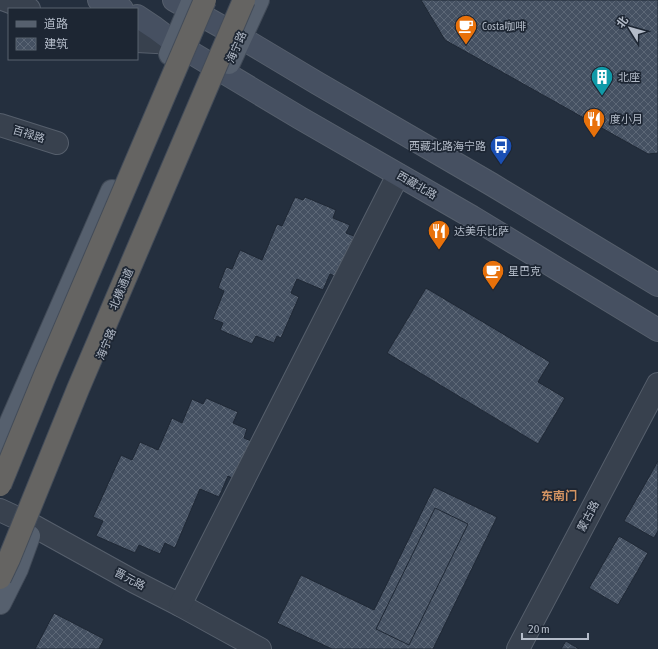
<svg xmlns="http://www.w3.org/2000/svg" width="658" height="649" font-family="'Asap Condensed','Noto Sans SC',sans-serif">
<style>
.building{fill:url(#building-cross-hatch);stroke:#1f2835}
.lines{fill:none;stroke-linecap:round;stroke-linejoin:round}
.minor-casing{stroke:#565f6c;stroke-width:24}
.secondary-casing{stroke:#565f6c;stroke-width:24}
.primary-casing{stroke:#414a57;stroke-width:24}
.minor{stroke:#38414e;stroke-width:22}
.secondary{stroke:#465061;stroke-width:22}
.primary{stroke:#56606e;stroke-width:22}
.trunk-bridge-casing{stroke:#434c59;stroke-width:24;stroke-linecap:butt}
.trunk-bridge{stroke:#656462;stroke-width:22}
.labels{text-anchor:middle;stroke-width:3.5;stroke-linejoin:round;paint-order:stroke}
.poi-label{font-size:11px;fill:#b4bcc9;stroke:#1d2633;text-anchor:start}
.street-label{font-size:11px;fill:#b4bcc9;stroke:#1d2633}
.neighbourhood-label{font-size:12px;font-weight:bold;fill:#d59563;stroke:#1d2633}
</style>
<defs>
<pattern id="building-cross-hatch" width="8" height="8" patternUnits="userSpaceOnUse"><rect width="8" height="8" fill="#455162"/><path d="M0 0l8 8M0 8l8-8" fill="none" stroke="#5d6877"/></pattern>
</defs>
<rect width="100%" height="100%" fill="#242f3e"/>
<g class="building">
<path d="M 421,0 L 658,0 L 658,153 L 648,154 L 445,40 Z"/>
<path d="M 295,197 L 303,200 L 305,197 L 336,210 L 333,218 L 350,225 L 346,233 L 354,236 L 337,277 L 330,274 L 323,290 L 297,279 L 291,293 L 299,297 L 281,338 L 277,336 L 274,343 L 256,336 L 252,344 L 220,330 L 223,323 L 213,319 L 224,291 L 218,288 L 226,267 L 232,269 L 240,250 L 262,260 L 277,224 L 282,226 Z"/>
<path d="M 426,288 L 550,362 L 538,382 L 565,398 L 538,444 L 387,353 Z"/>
<path d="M 206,398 L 238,412 L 233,423 L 247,429 L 244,438 L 251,441 L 234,479 L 228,476 L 219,497 L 200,489 L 175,548 L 165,543 L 160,554 L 139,545 L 135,553 L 96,536 L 103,521 L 93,517 L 121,455 L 132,460 L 140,442 L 158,450 L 172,418 L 182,423 L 192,399 L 203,404 Z"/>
<path d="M 658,461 L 658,531 L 654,538 L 624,521 Z"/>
<path d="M 434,487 L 497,517 L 433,649 L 332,649 L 277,623 L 301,575 L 374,610 Z"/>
<path d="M 435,508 L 468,524 L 409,645 L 376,629 Z"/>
<path d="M 619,536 L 648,553 L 618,605 L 589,588 Z"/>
<path d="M 54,613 L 104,639 L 99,649 L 35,649 Z"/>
<path d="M 566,641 L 579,649 L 561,649 Z"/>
</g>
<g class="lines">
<g class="minor-casing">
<g id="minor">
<path d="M 5,0 L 29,9"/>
<path d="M 137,41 L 175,43"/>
<path d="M 0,125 L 57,143"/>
<path d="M 0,510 L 32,525 L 133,581 L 180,605 L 260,649"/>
<path d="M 180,605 L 398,175"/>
<path d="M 518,649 L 658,384"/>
</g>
</g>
<g class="secondary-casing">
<g id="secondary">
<path d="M 99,0 L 122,9"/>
<path d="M 174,0 L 240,37 L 317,83 L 491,184 L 658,285"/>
<path d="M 137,16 L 155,28 L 175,43 L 300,118 L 472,217 L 658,330"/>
</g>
</g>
<g class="primary-casing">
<g id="primary">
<path d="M 170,54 L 193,0"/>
<path d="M 229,63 L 258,0"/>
<path d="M 0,447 L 112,191"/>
<path d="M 0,603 L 17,569 L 29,536"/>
</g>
</g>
<use href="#minor" class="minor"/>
<use href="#secondary" class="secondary"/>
<use href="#primary" class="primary"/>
<g class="trunk-bridge-casing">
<g id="trunk-bridge">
<path d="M 0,485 L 45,375 L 205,0"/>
<path d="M 0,578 L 9,559 L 78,389 L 244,0"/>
</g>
</g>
<use href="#trunk-bridge" class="trunk-bridge"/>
</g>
<defs>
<g id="cafe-pin" transform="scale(1.15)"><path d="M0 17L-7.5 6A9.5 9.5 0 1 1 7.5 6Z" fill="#e8710a" stroke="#1d2633"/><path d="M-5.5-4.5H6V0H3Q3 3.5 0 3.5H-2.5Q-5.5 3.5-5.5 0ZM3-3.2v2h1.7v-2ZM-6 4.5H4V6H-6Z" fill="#fff"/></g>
<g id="building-pin" transform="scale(1.15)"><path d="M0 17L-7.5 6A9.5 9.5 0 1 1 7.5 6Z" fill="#0f9aa8" stroke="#1d2633"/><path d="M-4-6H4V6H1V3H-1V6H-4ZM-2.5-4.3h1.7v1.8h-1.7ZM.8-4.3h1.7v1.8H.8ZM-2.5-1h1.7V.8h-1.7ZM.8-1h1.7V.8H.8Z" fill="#fff"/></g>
<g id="restaurant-pin" transform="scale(1.15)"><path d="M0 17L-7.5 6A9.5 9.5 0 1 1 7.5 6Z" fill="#e8710a" stroke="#1d2633"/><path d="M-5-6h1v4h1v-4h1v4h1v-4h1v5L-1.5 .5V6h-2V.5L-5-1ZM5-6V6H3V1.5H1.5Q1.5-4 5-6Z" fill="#fff"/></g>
<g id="bus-pin" transform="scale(1.15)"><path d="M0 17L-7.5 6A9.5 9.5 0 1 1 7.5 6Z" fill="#1a4fb4" stroke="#1d2633"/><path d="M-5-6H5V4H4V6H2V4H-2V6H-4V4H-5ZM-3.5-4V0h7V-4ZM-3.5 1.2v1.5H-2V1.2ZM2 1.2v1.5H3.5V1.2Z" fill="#fff"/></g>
</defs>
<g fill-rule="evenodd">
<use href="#cafe-pin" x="466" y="26"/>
<use href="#building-pin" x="602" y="77"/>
<use href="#restaurant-pin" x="594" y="119"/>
<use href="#bus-pin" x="501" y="146"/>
<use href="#restaurant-pin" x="439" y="231"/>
<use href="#cafe-pin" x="493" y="271"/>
</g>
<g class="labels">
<g class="poi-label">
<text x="482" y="30">Costa咖啡</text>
<text x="618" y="81">北座</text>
<text x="610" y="123">度小月</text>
<text x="486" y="150" text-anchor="end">西藏北路海宁路</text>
<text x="454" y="235">达美乐比萨</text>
<text x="508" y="275">星巴克</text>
</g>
<g class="street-label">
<text transform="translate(236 47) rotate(-66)" y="4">海宁路</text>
<text transform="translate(29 134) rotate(17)" y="4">百禄路</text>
<text transform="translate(417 185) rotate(30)" y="4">西藏北路</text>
<text transform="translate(121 289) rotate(-67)" y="4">北横通道</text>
<text transform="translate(106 344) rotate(-67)" y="4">海宁路</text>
<text transform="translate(588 516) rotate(-62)" y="4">蒙古路</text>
<text transform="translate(130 579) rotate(28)" y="4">晋元路</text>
</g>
<g class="neighbourhood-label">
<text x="559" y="500">东南门</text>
</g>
</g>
<rect x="8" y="8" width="130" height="52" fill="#1d2633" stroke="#59626f"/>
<rect x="16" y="21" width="20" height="6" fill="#56606e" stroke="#59626f"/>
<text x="44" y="28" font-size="12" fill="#b4bcc9">道路</text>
<rect x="16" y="38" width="20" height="12" fill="url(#building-cross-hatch)" stroke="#59626f"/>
<text x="44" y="48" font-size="12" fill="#b4bcc9">建筑</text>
<g transform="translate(630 28) rotate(307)" stroke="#1d2633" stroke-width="3" paint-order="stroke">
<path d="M0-3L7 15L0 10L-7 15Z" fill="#b4bcc9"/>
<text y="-6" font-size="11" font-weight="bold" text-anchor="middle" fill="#b4bcc9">北</text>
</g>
<path d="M522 633v6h66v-6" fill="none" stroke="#b4bcc9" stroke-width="2"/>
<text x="528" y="633" font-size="12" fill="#b4bcc9" stroke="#1d2633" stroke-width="3" paint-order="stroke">20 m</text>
</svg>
